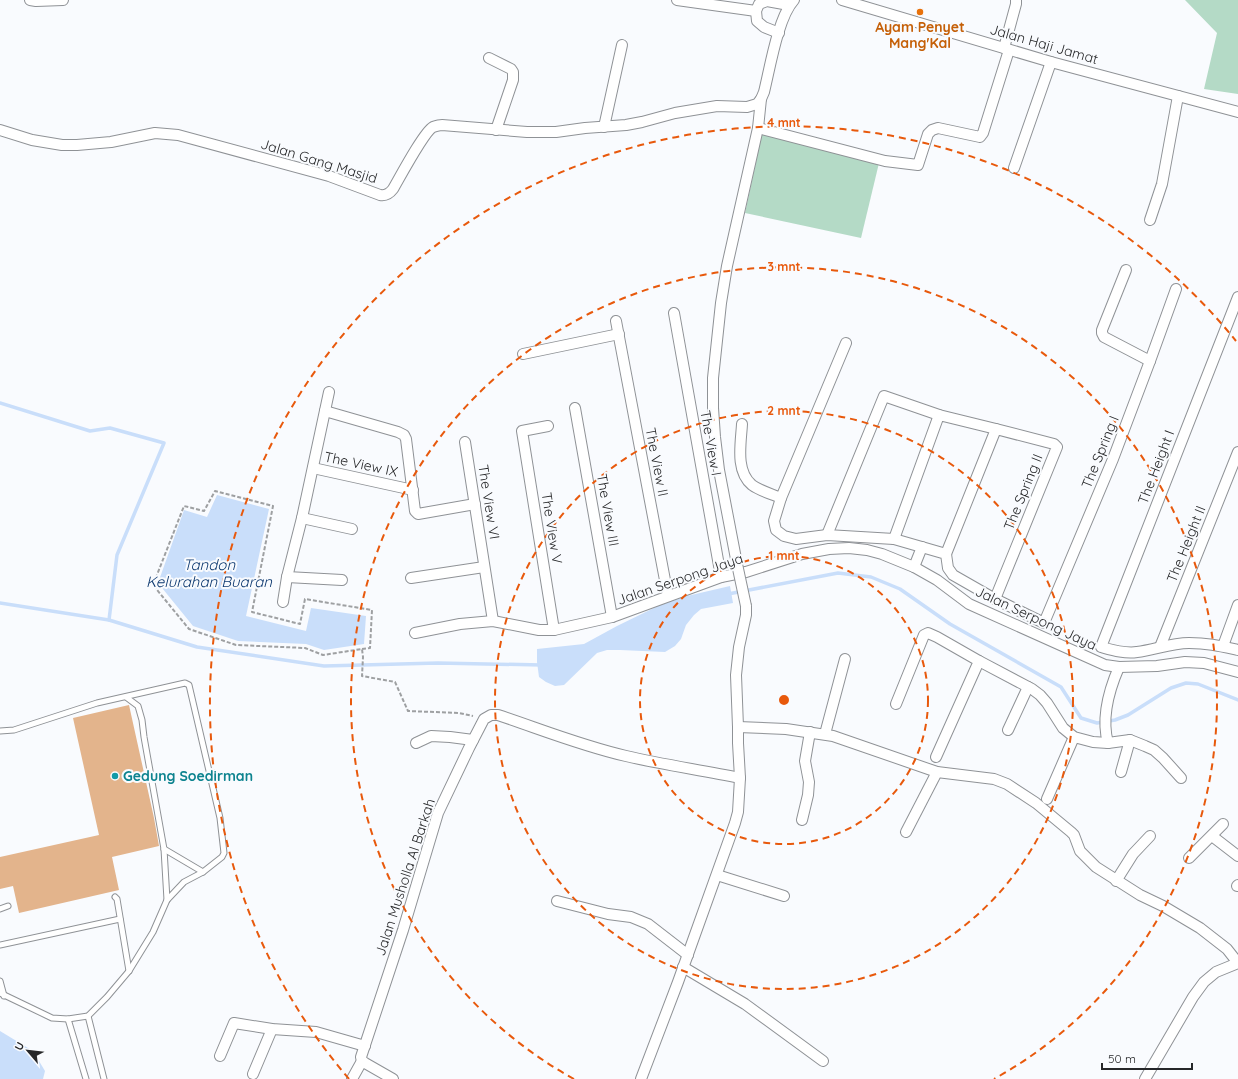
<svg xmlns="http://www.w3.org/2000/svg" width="1238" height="1079" font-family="Quicksand,sans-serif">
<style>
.green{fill:#b4dac6}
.water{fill:#c9defa}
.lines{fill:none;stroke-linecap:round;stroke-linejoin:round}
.stream{stroke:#c9defa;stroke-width:3.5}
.building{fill:#e3b48c}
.lane-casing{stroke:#8f9296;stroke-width:7}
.street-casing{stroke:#8f9296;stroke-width:12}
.path{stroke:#9ea0a2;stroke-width:2;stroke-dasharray:4 2;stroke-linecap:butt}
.lane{stroke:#fff;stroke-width:5}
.street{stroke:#fff;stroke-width:10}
.street-bridge-casing{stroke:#8f9296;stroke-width:12;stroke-linecap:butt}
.street-bridge{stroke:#fff;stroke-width:10}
.ring{fill:none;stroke:#e8590c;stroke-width:2;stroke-dasharray:7 5}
.food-dot{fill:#e8710a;stroke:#f9fbfe;stroke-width:1.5}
.culture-dot{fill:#0f9aa8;stroke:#f9fbfe;stroke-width:1.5}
.labels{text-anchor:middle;stroke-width:4;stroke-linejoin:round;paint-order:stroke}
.food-label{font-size:14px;font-weight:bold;fill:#c56008;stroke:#f9fbfe}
.street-label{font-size:14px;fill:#262729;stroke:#f9fbfe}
.culture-label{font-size:14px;font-weight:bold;fill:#0d838f;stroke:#f9fbfe;text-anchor:start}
.water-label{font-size:15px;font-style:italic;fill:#0d3970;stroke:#f9fbfe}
.centre{fill:#e8590c;stroke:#f9fbfe;stroke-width:2}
.ring-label{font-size:12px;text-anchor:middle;font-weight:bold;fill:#e8590c;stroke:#f9fbfe;stroke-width:4;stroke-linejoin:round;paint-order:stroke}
</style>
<rect width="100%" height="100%" fill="#f9fbfe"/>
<g class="green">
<path d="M 1185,0 L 1238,0 L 1238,94 L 1204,89 L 1217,33 Z"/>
<path d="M 762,134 L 879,163 L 861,238 L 745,213 Z"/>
</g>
<g class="water">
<path d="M 217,495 L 269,509 L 246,616 L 306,631 L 311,608 L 366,616 L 364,644 L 324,650 L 306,644 L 238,641 L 193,626 L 158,583 L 184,510 L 207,517 Z"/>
<path d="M 730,586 L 733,603 L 701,609 L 694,615 L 686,625 L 681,639 L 675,646 L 665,652 L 620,650 L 607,650 L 597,653 L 564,685 L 555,686 L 546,682 L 539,677 L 537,662 L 537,649 L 584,644 L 617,626 L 658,606 L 687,596 Z"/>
<path d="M 0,1031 L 33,1051 L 45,1071 L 43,1079 L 0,1079 Z"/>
</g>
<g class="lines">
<g class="stream">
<path d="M 0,403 L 90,431 L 110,428 L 164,443 L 117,555 L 109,620"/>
<path d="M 728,594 L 838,573 L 871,577 L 900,589 L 950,624 L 1061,687 L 1081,718 L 1097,723 L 1115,720 L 1128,715 L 1171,688 L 1186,683 L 1198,684 L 1238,700"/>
<path d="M 0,603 L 109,620 L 197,647 L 324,666 L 438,663 L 542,665"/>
</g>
</g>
<path class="building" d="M 129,705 L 154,818 L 159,846 L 112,857 L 119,890 L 19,913 L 13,886 L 0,889 L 0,857 L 99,835 L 73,718 Z"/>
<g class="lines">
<g class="lane-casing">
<g id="lane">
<path d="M 126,697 L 138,706 L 142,720 L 144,737 L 164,849 L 167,900"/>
<path d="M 0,731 L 14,730 L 97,703 L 185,683 L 189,685 L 220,818 L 224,853 L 222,857 L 203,872 L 184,882 L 167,900 L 153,932 L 129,971 L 107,997 L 88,1016 L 68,1019 L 52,1018 L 0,993"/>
<path d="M 164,849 L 203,872"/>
<path d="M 115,897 L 117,899 L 129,971"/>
<path d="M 0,909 L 8,906"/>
<path d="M 0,945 L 120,919"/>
<path d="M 0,981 L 4,996"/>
<path d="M 88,1016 L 104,1079"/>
<path d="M 68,1019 L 86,1079"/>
</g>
</g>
<g class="street-casing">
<g id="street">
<path d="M 30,0 L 36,1 L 63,0"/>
<path d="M 677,0 L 756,11"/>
<path d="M 842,0 L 1051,62 L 1238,112"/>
<path d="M 779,33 L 764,27 L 757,21 L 756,11 L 759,4 L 767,1 L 789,5"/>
<path d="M 1004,48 L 1016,4 L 1016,0"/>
<path d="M 489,58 L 511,69 L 513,72 L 513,80 L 496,130"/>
<path d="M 604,127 L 622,45"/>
<path d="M 758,128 L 885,161 L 918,165 L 928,134 L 932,130 L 938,128 L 980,137 L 983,133 L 1009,50"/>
<path d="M 0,130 L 32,140 L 62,145 L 77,145 L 111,142 L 155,133 L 178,135 L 329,176 L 380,195 C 386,196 390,193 393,189 C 400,177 424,132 433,127 C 436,126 440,125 442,125 L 527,132 L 556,132 L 585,128 L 626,125 L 642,122 L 675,113 L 717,106 L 747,107 L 757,104 L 761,99"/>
<path d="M 1014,168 L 1051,62"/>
<path d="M 1150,220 L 1162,184 L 1178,96"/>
<path d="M 1126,270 L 1102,330 L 1102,333 L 1104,337 L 1150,361"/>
<path d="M 1238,297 L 1101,647 C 1112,650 1125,654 1137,652 C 1154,650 1171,643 1189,643 C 1208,643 1220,646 1238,650"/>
<path d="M 674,313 L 721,577"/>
<path d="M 616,321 L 668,596"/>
<path d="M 846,343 L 781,498 L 774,521 L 776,530 L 784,536 L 796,539 L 827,535 L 894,539 L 946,554 L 948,568 L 953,575 L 995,599 L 1044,623 L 1113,459 L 1150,361 L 1176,289"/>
<path d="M 523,354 L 619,334"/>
<path d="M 575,408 L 612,617"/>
<path d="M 325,411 L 398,432 L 404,435 L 406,439 L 415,511 L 418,514 L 475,504"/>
<path d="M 742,424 C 741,443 735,471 752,485 C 760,491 772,494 781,498"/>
<path d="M 548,426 L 522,431 L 554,630"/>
<path d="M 465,442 L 493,621"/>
<path d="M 313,468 L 413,490"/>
<path d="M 302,518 L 352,529"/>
<path d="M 827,535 L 884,396 L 939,415"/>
<path d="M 894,539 L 939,415 L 996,429"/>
<path d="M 946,554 L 996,429 L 1054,444 L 1057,447 L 995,599"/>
<path d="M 737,564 L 719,470 L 715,437 L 713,408 L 713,378 L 721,303 L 727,266 L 758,128 L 761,99 L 764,92 C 770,68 778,17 794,0"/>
<path d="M 914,567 L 922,547"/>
<path d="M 287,577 L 342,580"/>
<path d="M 411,578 L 484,567"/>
<path d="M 283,602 L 287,577 L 302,518 L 329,392"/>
<path d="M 415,633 L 460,624 L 493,621 L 539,630 L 554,630 L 612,617 L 721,577 L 746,572 L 802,554 L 829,549 L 849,548 L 867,550 L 882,554 L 914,567 L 937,580 L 969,604 L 1105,665 L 1119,667 L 1157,666 L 1185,662 L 1204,663 L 1238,672"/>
<path d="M 1223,646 L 1238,605"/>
<path d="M 1160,647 L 1238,452"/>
<path d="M 979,661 L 1032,689 L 1040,695 L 1047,703 L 1063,728 L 1074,737 L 1093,742 L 1108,743 L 1130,740 L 1145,746 L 1154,750 L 1163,758 L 1181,778"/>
<path d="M 896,704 L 924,635 L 928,633 L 937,637 L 979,661 L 936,757"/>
<path d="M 738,727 L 786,729 L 833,736 L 937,772 L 994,779 L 1007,784 L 1036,803 L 1071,832 L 1074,835 L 1080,851 L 1096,867 L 1140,895 L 1163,906 L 1200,928 L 1227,949 L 1238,963"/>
<path d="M 1008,730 L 1028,687"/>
<path d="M 825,734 L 845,659"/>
<path d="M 416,743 L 431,736 L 450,737 L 473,740"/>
<path d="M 1108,743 C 1101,718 1109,690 1119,667"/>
<path d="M 1121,772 L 1130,740"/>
<path d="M 1047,799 L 1074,737"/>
<path d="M 802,820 L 808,795 L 809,782 L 805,761 L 810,732"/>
<path d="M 906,832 L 937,772"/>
<path d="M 1212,836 L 1238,856"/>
<path d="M 1189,858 L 1223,824"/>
<path d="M 717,875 L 784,896"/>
<path d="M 1116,881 L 1133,854 L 1150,836"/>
<path d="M 1237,886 L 1238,885"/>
<path d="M 557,901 L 608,914 L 631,917 L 648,924 L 688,955"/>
<path d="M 683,967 L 745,1004 L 823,1061"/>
<path d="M 220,1056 L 234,1023 L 272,1029 L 316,1032 L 365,1046"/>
<path d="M 253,1074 L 272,1029"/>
<path d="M 352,1079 L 362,1061"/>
<path d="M 393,1079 L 365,1063 L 362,1061 L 361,1057 L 403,930 L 438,813 L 469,748 L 484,719 L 491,715 L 498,715 C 540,729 582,746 626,756 C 664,765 702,770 740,778"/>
<path d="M 641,1079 L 678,982 L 735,823 L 738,812 L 740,778 L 738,743 L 738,727 L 736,675 L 739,647 L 746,615 L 746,606"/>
<path d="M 1145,1079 L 1193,997 L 1204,982 L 1216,972 L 1238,963"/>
</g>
</g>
<path class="path" d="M 362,649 L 370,648 L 372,610 L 305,599 L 300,624 L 252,612 L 273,506 L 215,491 L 204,511 L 184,506 L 153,585 L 189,629 L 236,645 L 305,648 L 323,655 L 362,649 L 363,657 L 362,676 L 395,682 L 408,711 L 459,713 L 473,716"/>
<use href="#lane" class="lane"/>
<use href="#street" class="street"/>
<g class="street-bridge-casing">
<path id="street-bridge" d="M 737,564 L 746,606"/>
</g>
<use href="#street-bridge" class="street-bridge"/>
</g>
<g class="ring">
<circle cx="784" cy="700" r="144"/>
<circle cx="784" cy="700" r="289"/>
<path d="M574 1079A433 433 0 1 1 994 1079"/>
<path d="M349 1079A577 577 0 1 1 1236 341"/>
</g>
<circle class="food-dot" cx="920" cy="12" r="4"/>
<circle class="culture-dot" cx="115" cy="776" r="4"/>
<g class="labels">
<g class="food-label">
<text x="920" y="32">Ayam Penyet<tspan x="920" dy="16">Mang'Kal</tspan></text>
</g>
<g class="street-label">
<text transform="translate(1044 44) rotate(16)" y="5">Jalan Haji Jamat</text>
<text transform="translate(319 161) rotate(17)" y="5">Jalan Gang Masjid</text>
<text transform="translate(711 443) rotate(80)" y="5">The View I</text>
<text transform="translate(1100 452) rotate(-68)" y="5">The Spring I</text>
<text transform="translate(657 462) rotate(79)" y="5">The View II</text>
<text transform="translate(361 464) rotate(12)" y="5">The View IX</text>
<text transform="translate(1156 467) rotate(-69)" y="5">The Height I</text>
<text transform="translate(1023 492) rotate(-68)" y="5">The Spring II</text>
<text transform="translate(489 502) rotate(81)" y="5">The View VI</text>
<text transform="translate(608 510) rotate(80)" y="5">The View III</text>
<text transform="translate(552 528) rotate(81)" y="5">The View V</text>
<text transform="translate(1186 544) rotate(-68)" y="5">The Height II</text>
<text transform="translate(680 579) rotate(-19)" y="5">Jalan Serpong Jaya</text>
<text transform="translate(1036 618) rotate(25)" y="5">Jalan Serpong Jaya</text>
<text transform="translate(405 877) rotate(-72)" y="5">Jalan Musholla Al Barkah</text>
</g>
<g class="culture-label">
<text x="123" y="781">Gedung Soedirman</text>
</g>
<g class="water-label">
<text x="209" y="570">Tandon<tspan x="209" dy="17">Kelurahan Buaran</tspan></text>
</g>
</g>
<circle cx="784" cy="700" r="6" class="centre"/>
<g class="ring-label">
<text x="784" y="127">4 mnt</text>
<text x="784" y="271">3 mnt</text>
<text x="784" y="415">2 mnt</text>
<text x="784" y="560">1 mnt</text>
</g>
<g transform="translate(28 1051) rotate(298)" stroke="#f9fbfe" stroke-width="3" paint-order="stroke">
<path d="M0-3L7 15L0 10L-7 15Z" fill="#262729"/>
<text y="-6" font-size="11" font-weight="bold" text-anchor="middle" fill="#262729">U</text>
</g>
<path d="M1102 1063v6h90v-6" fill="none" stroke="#262729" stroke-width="2"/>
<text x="1108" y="1063" font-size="12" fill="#262729" stroke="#f9fbfe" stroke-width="3" paint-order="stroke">50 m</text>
</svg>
